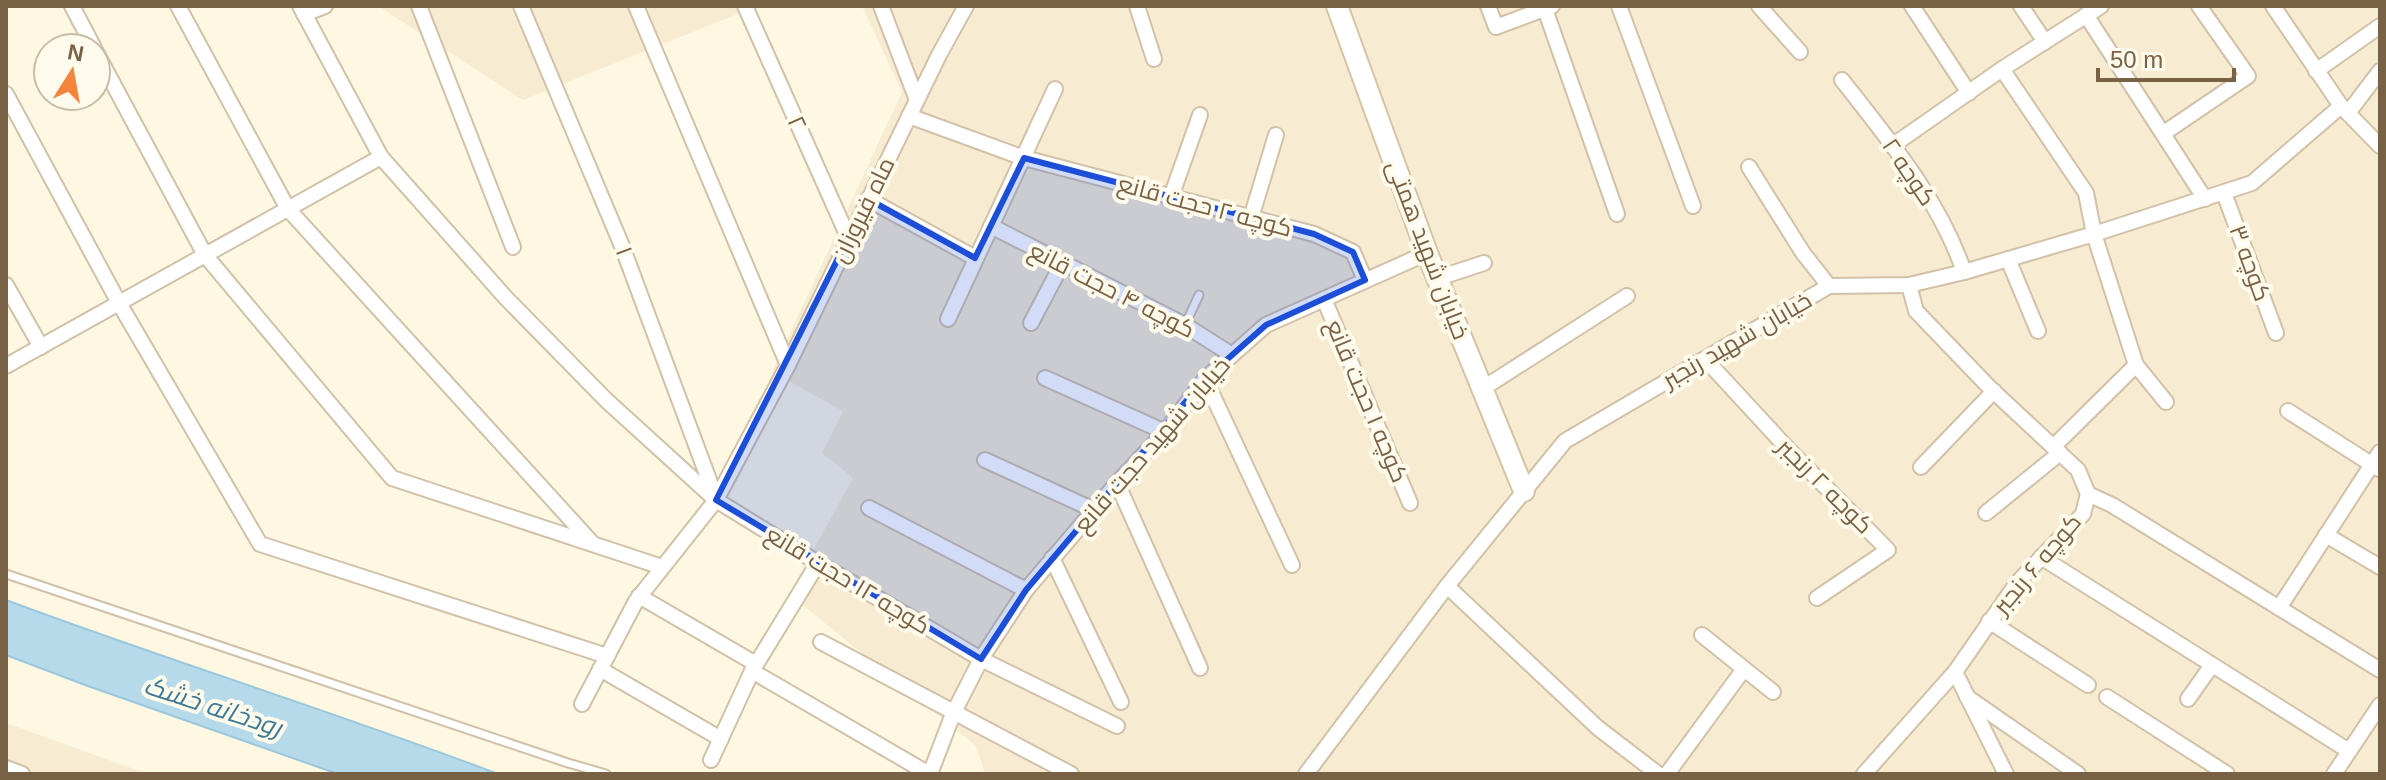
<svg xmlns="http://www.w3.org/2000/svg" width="2386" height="780" font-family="Helvetica,Cairo,sans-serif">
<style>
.residential{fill:#f7ecd1}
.water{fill:#b6daea;stroke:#9bc7dd;stroke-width:2}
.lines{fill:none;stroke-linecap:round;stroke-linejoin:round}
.lane-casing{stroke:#d1c1a8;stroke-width:11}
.street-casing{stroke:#d1c1a8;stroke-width:18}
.secondary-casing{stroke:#d5c3a5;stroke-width:24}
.lane{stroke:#fff;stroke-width:7}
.street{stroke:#fff;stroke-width:14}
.secondary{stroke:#fff;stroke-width:20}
.marked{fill:#1d4ed8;fill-opacity:0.2;stroke:#1d4ed8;stroke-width:6;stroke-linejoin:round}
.labels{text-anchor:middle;stroke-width:8;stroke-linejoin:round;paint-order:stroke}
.street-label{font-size:24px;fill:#796146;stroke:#fffbec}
.water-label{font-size:26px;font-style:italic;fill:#407996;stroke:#fffbec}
</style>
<rect width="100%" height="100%" fill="#fef8e3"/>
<g class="residential">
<path d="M 378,6 L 758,6 L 523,100 Z"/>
<path d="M 862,6 L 2380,6 L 2380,774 L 985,774 L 976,746 L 789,594 L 853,478 L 822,453 L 843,411 L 772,372 L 902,92 Z"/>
<path d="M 6,723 L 148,774 L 6,774 Z"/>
</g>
<path class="water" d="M 6,600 C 169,661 336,712 498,774 L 338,774 L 85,685 L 6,655 Z"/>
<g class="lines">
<g class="lane-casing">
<g id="lane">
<path d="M 1185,325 L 1199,295"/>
<path d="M 6,574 L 568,763 L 606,774"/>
</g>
</g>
<g class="street-casing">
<g id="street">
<path d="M 72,6 L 94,48"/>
<path d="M 178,6 L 288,209 L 593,544"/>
<path d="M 300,6 L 381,157 L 506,298 L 606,400 L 716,500 L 818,563 L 981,659 L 1117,726"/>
<path d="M 419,6 L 513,247"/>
<path d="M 521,6 L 622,246 L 715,496"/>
<path d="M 636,6 L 788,365"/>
<path d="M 745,6 L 849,239"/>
<path d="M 881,6 L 917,100"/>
<path d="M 1137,6 L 1154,59"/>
<path d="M 1488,6 L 1496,27 L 1552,6"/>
<path d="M 1619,6 L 1693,206"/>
<path d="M 1759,6 L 1800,52"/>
<path d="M 1912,6 L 1969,93"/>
<path d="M 2021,6 L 2045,42"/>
<path d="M 2273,6 L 2341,106"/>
<path d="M 1545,9 L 1617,214"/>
<path d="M 304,14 L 325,6"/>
<path d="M 2086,15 L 2205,199"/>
<path d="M 96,52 L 205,255 L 392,478 L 662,567"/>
<path d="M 2002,69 L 2086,193 L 2094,234 L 2136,365 L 2166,402"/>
<path d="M 2316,71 L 2380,26"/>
<path d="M 1842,80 C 1888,139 1940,200 1964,272"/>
<path d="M 6,94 L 119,303 L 260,544 L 607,656"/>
<path d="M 2348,113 L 2380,71"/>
<path d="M 909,116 L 1024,158 L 1314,234 L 1353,252 L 1365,280"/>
<path d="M 2164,133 L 2248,76 L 2199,6"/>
<path d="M 1892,146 L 2002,69 L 2101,6"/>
<path d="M 1749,167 L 1803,253 L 1829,286"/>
<path d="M 2224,193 L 2276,333"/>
<path d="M 1171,197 L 1200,115"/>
<path d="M 868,199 L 975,258"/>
<path d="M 1251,218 L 1276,135"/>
<path d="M 991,226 L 1185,325 L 1232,355"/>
<path d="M 2008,259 L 2038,331"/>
<path d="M 1438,278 L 1484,263"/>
<path d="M 6,285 L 41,347"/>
<path d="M 1324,299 L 1410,503"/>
<path d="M 948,319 L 1055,89"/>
<path d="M 1031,323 L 1062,264"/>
<path d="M 1705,359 L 1790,451 L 1888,550 L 1817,598"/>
<path d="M 6,366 L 381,157"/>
<path d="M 1045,378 L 1165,432"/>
<path d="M 1205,379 L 1292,565"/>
<path d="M 1482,389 L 1627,296"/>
<path d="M 2288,411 L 2379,469"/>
<path d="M 2053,447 L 2136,365"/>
<path d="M 985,460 L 1094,510"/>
<path d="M 1921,467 L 1994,391"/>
<path d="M 1117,483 L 1200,668"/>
<path d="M 2088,494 L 2112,505 L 2380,670"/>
<path d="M 869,508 L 1026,590"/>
<path d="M 1986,513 L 2060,453"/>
<path d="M 2326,535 L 2380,567"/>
<path d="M 2041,557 L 2349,751"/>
<path d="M 1052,558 L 1121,702"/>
<path d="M 1447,586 L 1598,728 L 1658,774"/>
<path d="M 639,596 L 756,664"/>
<path d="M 2279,608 L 2380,452"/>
<path d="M 1989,621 L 2088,685"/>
<path d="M 1702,635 L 1773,692"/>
<path d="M 821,642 L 1071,774"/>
<path d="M 600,669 L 721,739"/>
<path d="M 752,671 L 929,774"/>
<path d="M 1955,672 L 2006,774"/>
<path d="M 1967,697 L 2078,774"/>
<path d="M 2107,697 L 2227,774"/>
<path d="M 2188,699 L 2212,665"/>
<path d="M 582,704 L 636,601 L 716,500 L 788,365 L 939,55 L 966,6"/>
<path d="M 711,760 L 752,671 L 818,563"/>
<path d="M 6,768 L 22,774"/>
<path d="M 930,774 L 953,714 L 981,659 L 1026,590 L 1117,483 L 1165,432 L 1205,379 L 1266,325 L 1427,253"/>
<path d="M 1306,774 L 1447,586 L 1565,441 L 1829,286 L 1909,285 L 1964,272 L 2094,234 L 2252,183 L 2341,106 L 2380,146"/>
<path d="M 1667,774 L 1744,669"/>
<path d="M 1864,774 L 1955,672 L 2017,583 L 2083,514 L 2088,494 L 2078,470 L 1991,389 L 1916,311 L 1909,285"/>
<path d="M 2334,774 L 2380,705"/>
</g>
</g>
<g class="secondary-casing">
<path id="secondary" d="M 1337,6 L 1427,253 L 1524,491"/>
</g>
<use href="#lane" class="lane"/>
<use href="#street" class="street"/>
<use href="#secondary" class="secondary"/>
</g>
<path class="marked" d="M 1024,158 L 1314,234 L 1353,252 L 1365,280 L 1266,325 L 1205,379 L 1026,590 L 981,659 L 716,500 L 868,199 L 975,258 Z"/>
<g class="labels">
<g class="street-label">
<text transform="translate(797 123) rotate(66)" y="8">۲</text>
<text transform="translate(1909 172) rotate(56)" y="8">کوچه ۲</text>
<text transform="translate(1205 206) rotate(15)" y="8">کوچه ۲ حجت قانع</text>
<text transform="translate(863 210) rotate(-64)" y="8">ماه فیروزان</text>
<text transform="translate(1428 250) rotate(69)" y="8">خیابان شهید همتی</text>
<text transform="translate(624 251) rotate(69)" y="8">۱</text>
<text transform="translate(2250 263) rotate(70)" y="8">کوچه ۳</text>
<text transform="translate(1112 290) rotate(27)" y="8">کوچه ۴ حجت قانع</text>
<text transform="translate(1737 340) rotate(-30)" y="8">خیابان شهید رنجبر</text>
<text transform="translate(1367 401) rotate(67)" y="8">کوچه ۱ حجت قانع</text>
<text transform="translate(1152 445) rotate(-49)" y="8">خیابان شهید حجت قانع</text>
<text transform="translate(1825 486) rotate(45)" y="8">کوچه ۲ رنجبر</text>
<text transform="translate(2037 564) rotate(-50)" y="8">کوچه ۶ رنجبر</text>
<text transform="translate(848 580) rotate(31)" y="8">کوچه ۱۲ حجت قانع</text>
</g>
<g class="water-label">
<text transform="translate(213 706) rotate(18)" y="9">رودخانه خشک</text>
</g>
</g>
<rect width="2386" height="780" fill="none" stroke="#796146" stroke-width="16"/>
<g transform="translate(72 72) rotate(11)"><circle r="38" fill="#fffbec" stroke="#c9bdaa" stroke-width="2"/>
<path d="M0-6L14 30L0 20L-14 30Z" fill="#f4853d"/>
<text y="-12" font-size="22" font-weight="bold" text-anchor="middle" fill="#796146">N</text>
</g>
<path d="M2098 68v12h136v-12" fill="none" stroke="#796146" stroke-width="4"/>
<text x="2110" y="68" font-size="24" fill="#796146" stroke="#fffbec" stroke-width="6" paint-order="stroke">50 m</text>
</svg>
